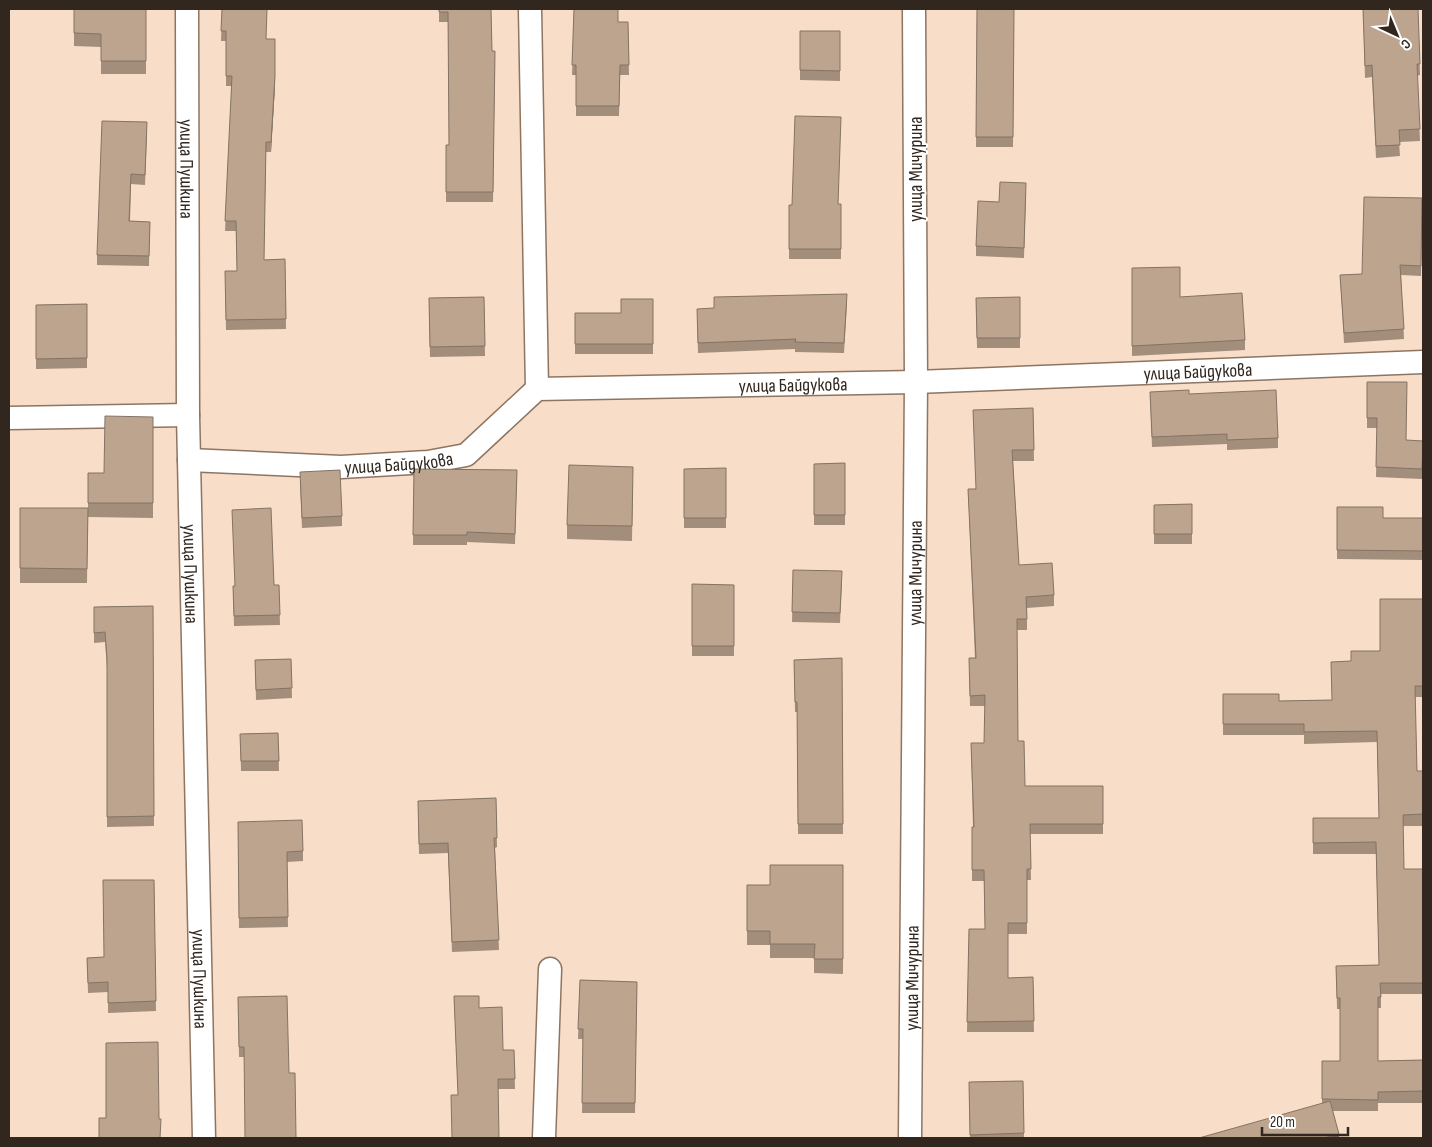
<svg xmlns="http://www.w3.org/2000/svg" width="1432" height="1147" font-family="'Sofia Sans Condensed',sans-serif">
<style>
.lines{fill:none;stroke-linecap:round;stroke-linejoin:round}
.minor-casing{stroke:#8d7562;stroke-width:25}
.minor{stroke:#fff;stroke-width:22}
.wall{fill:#a38d7b}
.shaded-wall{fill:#847364}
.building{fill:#bda48f;stroke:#847364}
.labels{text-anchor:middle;stroke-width:4;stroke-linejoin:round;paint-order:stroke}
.street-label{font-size:19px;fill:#31271f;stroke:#fff}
</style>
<rect width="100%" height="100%" fill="#f8ddc8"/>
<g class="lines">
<g class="minor-casing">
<g id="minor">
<path id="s1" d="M 187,9 L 188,415 L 204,1138"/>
<path d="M 530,9 L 537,389"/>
<path d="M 9,418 L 188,415"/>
<path id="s2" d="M 189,460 L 341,467 L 428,462 L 466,455 L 537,389 L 916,382 L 1423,362"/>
<path d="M 544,1138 L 550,969"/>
<path id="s3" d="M 910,1138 L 916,382 L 914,9"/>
</g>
</g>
<use href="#minor" class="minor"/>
</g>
<g class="wall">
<path d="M 74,9 L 146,9 L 146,74 L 101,74 L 101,47 L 74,46 Z"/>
<path d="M 222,9 L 266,39 L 275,39 L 275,86 L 271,152 L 266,152 L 264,260 L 285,259 L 286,329 L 226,330 L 225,271 L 237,271 L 236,231 L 225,231 L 232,86 L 226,86 L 226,41 L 221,41 Z"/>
<path d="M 439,9 L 491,9 L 492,51 L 495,51 L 493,202 L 446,202 L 446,145 L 449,145 L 448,22 L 439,22 Z"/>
<path d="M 574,9 L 618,22 L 628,22 L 629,75 L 620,75 L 619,116 L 576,116 L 576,75 L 572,75 Z"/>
<path d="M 977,9 L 1014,9 L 1013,147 L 976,147 Z"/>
<path d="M 1363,9 L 1423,9 L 1418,9 L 1420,75 L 1417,76 L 1420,141 L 1399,142 L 1400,156 L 1376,158 L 1372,77 L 1365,78 Z"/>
<path d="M 800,31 L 840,31 L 840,81 L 800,80 Z"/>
<path d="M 147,132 L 145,185 L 131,184 L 130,221 L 150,222 L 149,266 L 97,265 L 97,255 Z"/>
<path d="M 1026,193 L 1024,258 L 976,256 L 976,246 L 999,202 Z"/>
<path d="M 1422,198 L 1421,276 L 1401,275 L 1404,339 L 1344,343 L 1340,275 L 1362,274 Z"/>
<path d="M 839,204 L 841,204 L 841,259 L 789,259 L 789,205 Z"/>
<path d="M 1132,268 L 1180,297 L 1245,340 L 1245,350 L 1132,356 Z"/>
<path d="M 484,297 L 485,356 L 430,357 L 429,298 Z"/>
<path d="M 714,297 L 847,304 L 844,353 L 795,352 L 795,349 L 698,353 L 697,319 L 714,308 Z"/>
<path d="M 1020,297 L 1020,348 L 977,348 L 976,298 Z"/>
<path d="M 653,299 L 653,354 L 575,354 L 575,313 L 621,313 Z"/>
<path d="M 87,304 L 87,368 L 36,369 L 36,305 Z"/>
<path d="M 1367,382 L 1406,440 L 1423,451 L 1422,479 L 1376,477 L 1377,428 L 1367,428 Z"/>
<path d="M 1150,392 L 1189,394 L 1278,438 L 1278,448 L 1227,450 L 1227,444 L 1152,447 Z"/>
<path d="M 1033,408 L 1034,461 L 1013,461 L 1019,565 L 1054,595 L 1054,606 L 1027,608 L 1027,630 L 1017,630 L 1018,741 L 1025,786 L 1103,786 L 1103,834 L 1030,834 L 1031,880 L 1027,880 L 1027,934 L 1008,934 L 1008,978 L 1033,977 L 1034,1032 L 967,1032 L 969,929 L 985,929 L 984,881 L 972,881 L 972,827 L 973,827 L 971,743 L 984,743 L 985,706 L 970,706 L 969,658 L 975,658 L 968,489 L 975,489 Z"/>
<path d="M 153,417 L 153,518 L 88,517 L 88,473 L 104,473 Z"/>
<path d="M 845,463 L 845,525 L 814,525 L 814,464 Z"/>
<path d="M 726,468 L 726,528 L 684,528 L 684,469 Z"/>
<path d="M 414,469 L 517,470 L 515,544 L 467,542 L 467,545 L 413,545 Z"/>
<path d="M 300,482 L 342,516 L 342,526 L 302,528 Z"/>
<path d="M 633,482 L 632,541 L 567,539 L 567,525 Z"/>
<path d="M 1192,504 L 1192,544 L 1154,544 L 1154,505 Z"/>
<path d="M 1337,507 L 1383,518 L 1423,518 L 1423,560 L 1337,559 Z"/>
<path d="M 20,508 L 88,508 L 87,583 L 20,583 Z"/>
<path d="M 793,570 L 842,581 L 840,623 L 792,622 Z"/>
<path d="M 692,584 L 734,585 L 734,656 L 692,656 Z"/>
<path d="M 279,585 L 280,625 L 234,626 L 233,586 Z"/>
<path d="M 1423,599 L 1423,697 L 1415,697 L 1417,771 L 1423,771 L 1423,826 L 1403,826 L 1404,869 L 1423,869 L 1423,994 L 1381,994 L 1381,1008 L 1378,1008 L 1378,1061 L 1423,1060 L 1423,1103 L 1378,1103 L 1378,1111 L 1333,1111 L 1339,1138 L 1322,1104 L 1322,1061 L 1340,1061 L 1340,1009 L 1337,1009 L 1336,966 L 1379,965 L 1376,854 L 1313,854 L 1313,818 L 1379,818 L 1377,742 L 1304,744 L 1304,735 L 1223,735 L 1223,694 L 1279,701 L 1332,700 L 1351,661 L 1380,651 Z"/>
<path d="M 153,606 L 154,826 L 107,827 L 107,668 L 105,642 L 94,643 L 94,607 Z"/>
<path d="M 842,658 L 843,834 L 798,834 L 797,712 L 795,712 L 794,660 Z"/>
<path d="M 291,659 L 292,698 L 256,700 L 255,660 Z"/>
<path d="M 278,733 L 279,771 L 241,771 L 240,734 Z"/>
<path d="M 496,798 L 497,847 L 495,848 L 499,950 L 452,952 L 448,853 L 419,854 L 418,801 Z"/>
<path d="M 238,822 L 303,851 L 303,861 L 287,862 L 288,927 L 239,928 Z"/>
<path d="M 843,865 L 843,974 L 814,973 L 814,958 L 770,958 L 770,945 L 747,945 L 747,885 L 770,885 Z"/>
<path d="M 154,880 L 156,1011 L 108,1013 L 108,992 L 88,993 L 87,958 L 104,957 Z"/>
<path d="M 580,980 L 637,982 L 635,1113 L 582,1113 L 583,1039 L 578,1039 Z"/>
<path d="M 454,996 L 479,1008 L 503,1050 L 514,1050 L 515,1089 L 498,1089 L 458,1095 Z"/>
<path d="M 238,997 L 289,1073 L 244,1057 L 239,1057 Z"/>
<path d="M 1023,1081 L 1024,1138 L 970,1138 L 969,1082 Z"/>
</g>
<g class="shaded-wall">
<path d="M 275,76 L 275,86 L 271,152 L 271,142 Z"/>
<path d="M 1339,1134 L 1339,1138 L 1324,1138 Z"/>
</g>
<g class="building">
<path d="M 74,9 L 146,9 L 146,61 L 101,61 L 101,34 L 74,33 Z"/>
<path d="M 222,9 L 267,9 L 266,39 L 275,39 L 275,76 L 271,142 L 266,142 L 264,260 L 285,259 L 286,319 L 226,320 L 225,271 L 237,271 L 236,221 L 225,221 L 232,76 L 226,76 L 226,31 L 221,31 Z"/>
<path d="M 439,9 L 491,9 L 492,51 L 495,51 L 493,192 L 446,192 L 446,145 L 449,145 L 448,12 L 439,12 Z"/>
<path d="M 574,9 L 618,9 L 618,22 L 628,22 L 629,65 L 620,65 L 619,106 L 576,106 L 576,65 L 572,65 Z"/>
<path d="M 977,9 L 1014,9 L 1013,137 L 976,137 Z"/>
<path d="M 1363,9 L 1418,9 L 1420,64 L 1417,64 L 1420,129 L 1399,130 L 1400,145 L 1376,146 L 1372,65 L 1365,66 Z"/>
<path d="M 800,31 L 840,31 L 840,71 L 800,70 Z"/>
<path d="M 795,116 L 841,117 L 838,204 L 841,204 L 841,249 L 789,249 L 789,205 L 792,205 Z"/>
<path d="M 102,121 L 147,122 L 145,175 L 131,174 L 129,221 L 150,222 L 149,256 L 97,255 Z"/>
<path d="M 1000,182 L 1026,183 L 1024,248 L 976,246 L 978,201 L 999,202 Z"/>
<path d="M 1364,197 L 1422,198 L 1421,266 L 1400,265 L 1404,329 L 1344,333 L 1340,275 L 1362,274 Z"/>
<path d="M 1180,267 L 1180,297 L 1242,293 L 1245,340 L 1132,346 L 1132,268 Z"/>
<path d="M 847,294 L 844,343 L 795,342 L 796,339 L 698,343 L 697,309 L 714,308 L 714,297 Z"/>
<path d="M 484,297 L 485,346 L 430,347 L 429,298 Z"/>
<path d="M 1020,297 L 1020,338 L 977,338 L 976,298 Z"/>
<path d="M 621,299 L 653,299 L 653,344 L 575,344 L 575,313 L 621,313 Z"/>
<path d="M 87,304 L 87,358 L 36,359 L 36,305 Z"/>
<path d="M 1367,382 L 1407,382 L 1406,440 L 1423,441 L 1422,469 L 1376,467 L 1377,418 L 1367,418 Z"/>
<path d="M 1189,390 L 1189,394 L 1276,390 L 1278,438 L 1227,440 L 1227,434 L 1152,437 L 1150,392 Z"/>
<path d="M 1033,408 L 1034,450 L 1012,450 L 1019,565 L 1052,563 L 1054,595 L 1026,597 L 1027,619 L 1017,619 L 1018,741 L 1024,741 L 1025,786 L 1103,786 L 1103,824 L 1030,824 L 1031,869 L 1027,869 L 1027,923 L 1008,923 L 1008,978 L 1033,977 L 1034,1021 L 967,1022 L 969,929 L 985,929 L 984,870 L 972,870 L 972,827 L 974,827 L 971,743 L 984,743 L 985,695 L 970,696 L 969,658 L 976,658 L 968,489 L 976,489 L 973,410 Z"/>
<path d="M 105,416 L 153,417 L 153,503 L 88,503 L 88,473 L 104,473 Z"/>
<path d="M 845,463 L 845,515 L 814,515 L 814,464 Z"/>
<path d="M 569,465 L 633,467 L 632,526 L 567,525 Z"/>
<path d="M 726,468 L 726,518 L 684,518 L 684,469 Z"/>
<path d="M 414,469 L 517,470 L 515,534 L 467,532 L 467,535 L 413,535 Z"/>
<path d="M 340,470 L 342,516 L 302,518 L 300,472 Z"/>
<path d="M 1192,504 L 1192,534 L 1154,534 L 1154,505 Z"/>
<path d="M 1337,507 L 1383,507 L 1383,518 L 1423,518 L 1423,551 L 1337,550 Z"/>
<path d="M 20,508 L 88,508 L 87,569 L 20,568 Z"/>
<path d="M 271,508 L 274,585 L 279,585 L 280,615 L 234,616 L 233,586 L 235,586 L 232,510 Z"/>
<path d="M 793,570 L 842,571 L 840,613 L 792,612 Z"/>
<path d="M 692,584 L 734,585 L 734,646 L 692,646 Z"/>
<path d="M 1380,599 L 1423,599 L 1423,686 L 1415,686 L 1417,771 L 1423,771 L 1423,814 L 1403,815 L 1404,869 L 1423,869 L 1423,983 L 1380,983 L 1381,997 L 1378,997 L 1378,1061 L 1423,1060 L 1423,1091 L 1378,1092 L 1378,1100 L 1322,1099 L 1322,1061 L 1340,1061 L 1340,998 L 1337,998 L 1336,966 L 1379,965 L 1376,842 L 1313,843 L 1313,818 L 1379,818 L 1377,731 L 1304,732 L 1304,724 L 1223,724 L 1223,694 L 1279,694 L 1279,701 L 1332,700 L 1331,662 L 1351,661 L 1351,651 L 1380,651 Z"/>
<path d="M 153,606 L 154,816 L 107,817 L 107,658 L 105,632 L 94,633 L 94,607 Z"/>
<path d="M 842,658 L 843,824 L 798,824 L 797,702 L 795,702 L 794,660 Z"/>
<path d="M 291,659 L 292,688 L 256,690 L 255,660 Z"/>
<path d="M 278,733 L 279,761 L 241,761 L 240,734 Z"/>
<path d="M 496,798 L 497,838 L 494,838 L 499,940 L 452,942 L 448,843 L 419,844 L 418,801 Z"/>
<path d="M 302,820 L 303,851 L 287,852 L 288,917 L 239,918 L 238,822 Z"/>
<path d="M 770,865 L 843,865 L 843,959 L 814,959 L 815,944 L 770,944 L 770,931 L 747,931 L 747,885 L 770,885 Z"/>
<path d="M 103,880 L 154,880 L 156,1001 L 108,1003 L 108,982 L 88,983 L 87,958 L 104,957 Z"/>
<path d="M 580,980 L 637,982 L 635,1103 L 582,1103 L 583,1029 L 578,1029 Z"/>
<path d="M 287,996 L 289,1073 L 295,1073 L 296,1138 L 245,1138 L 244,1047 L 239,1047 L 238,997 Z"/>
<path d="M 454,996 L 479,996 L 479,1008 L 502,1007 L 503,1050 L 514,1050 L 515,1079 L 498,1079 L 499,1138 L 452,1138 L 451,1095 L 458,1095 Z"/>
<path d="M 158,1042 L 159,1119 L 161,1119 L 160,1138 L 99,1138 L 99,1118 L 106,1118 L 106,1043 Z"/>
<path d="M 1023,1081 L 1024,1133 L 970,1135 L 969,1082 Z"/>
<path d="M 1330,1101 L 1339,1134 L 1324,1138 L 1199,1138 Z"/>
</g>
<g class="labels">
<g class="street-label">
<text dy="7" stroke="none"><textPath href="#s1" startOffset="160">улица Пушкина</textPath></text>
<text transform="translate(915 169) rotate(-90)" y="7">улица Мичурина</text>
<text dy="7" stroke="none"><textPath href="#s2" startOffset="1036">улица Байдукова</textPath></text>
<text dy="7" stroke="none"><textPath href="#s2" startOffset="631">улица Байдукова</textPath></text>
<text dy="7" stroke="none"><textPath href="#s2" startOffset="210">улица Байдукова</textPath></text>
<text dy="7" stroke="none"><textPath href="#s1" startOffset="565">улица Пушкина</textPath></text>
<text dy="7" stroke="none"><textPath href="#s3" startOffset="565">улица Мичурина</textPath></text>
<text dy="7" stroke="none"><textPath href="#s1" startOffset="970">улица Пушкина</textPath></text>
<text dy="7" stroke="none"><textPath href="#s3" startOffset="160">улица Мичурина</textPath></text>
</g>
</g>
<rect width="1432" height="1147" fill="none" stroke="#31271f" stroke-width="20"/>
<g transform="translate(1397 35) rotate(136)" stroke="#ffffff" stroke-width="4" paint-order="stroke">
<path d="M0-4L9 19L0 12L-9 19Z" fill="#31271f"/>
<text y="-8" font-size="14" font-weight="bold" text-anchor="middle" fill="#31271f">С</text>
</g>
<path d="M1262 1127v8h86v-8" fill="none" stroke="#31271f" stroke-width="2.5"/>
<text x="1270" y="1127" font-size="15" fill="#31271f" stroke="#ffffff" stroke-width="4" paint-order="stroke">20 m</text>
</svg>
